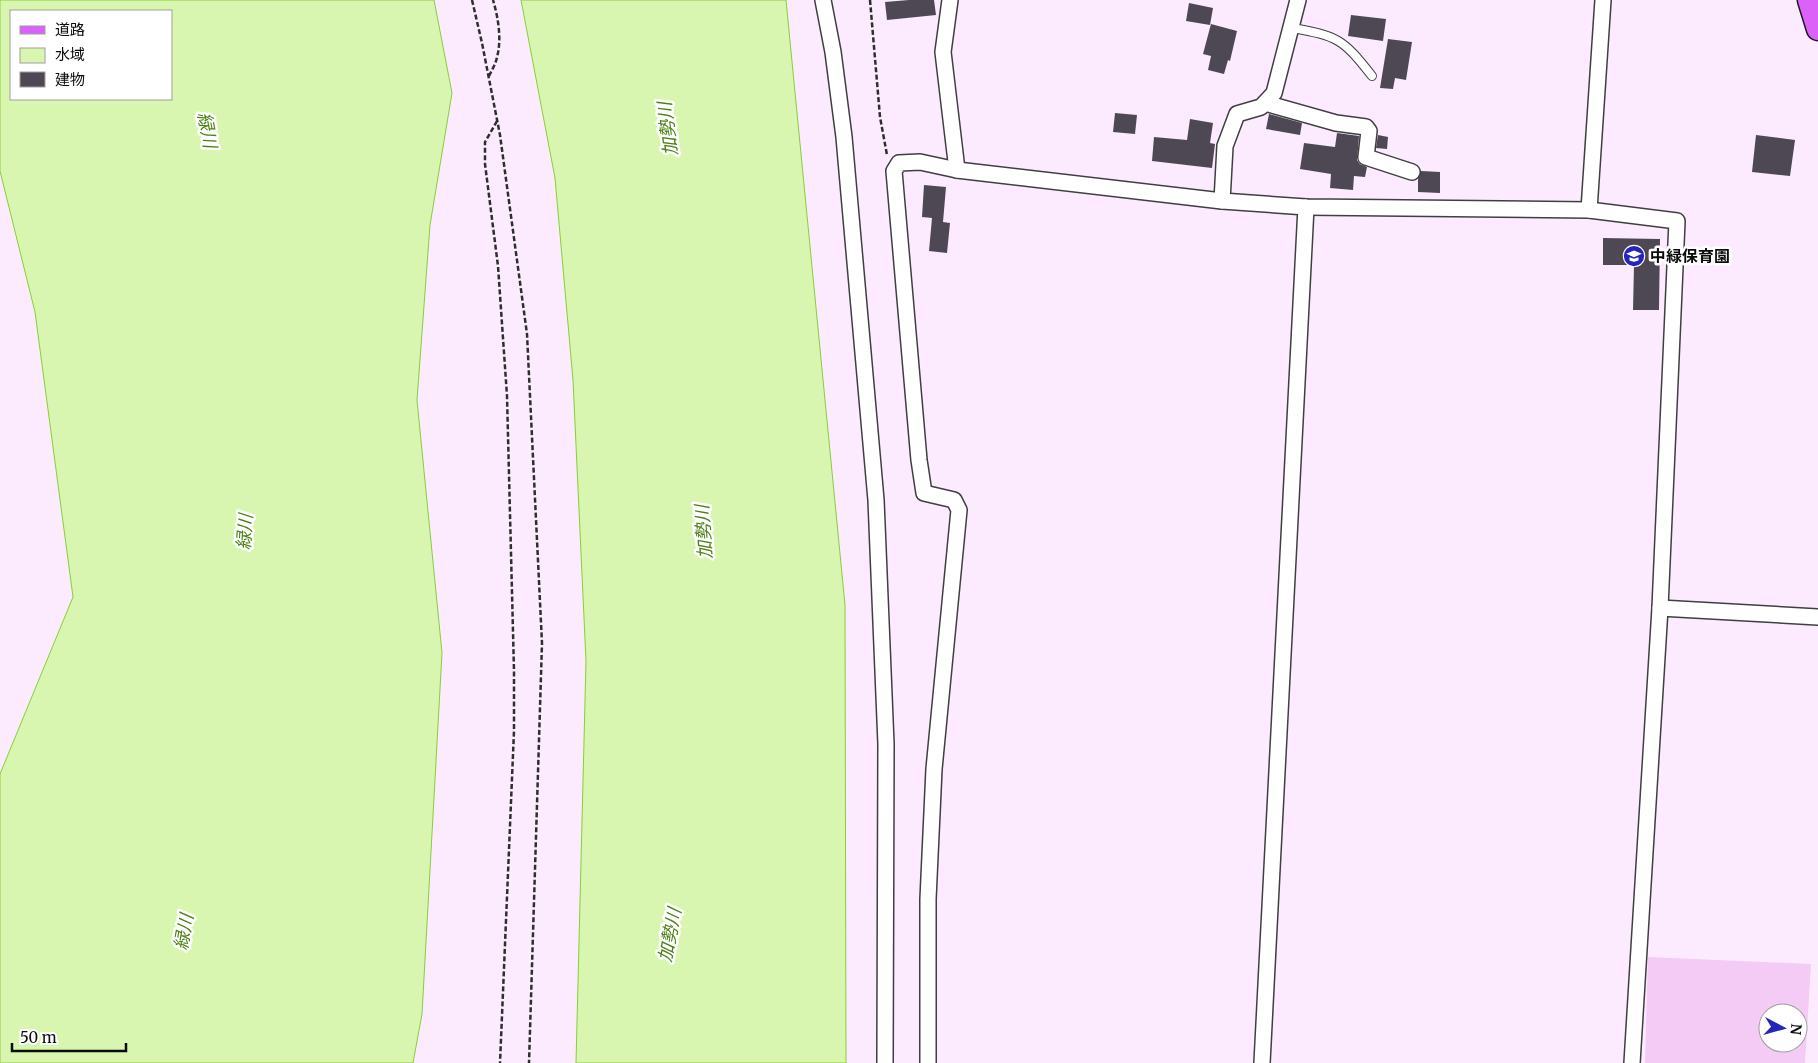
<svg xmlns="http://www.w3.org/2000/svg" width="1818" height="1063" font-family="Merriweather,'Noto Sans JP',serif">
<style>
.farmland{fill:#f3cbf4;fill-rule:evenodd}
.water{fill:#d8f6b0;stroke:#89cd36;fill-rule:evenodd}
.building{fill:#4e4854}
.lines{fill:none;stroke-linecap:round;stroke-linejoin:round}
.service-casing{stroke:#3f3f3f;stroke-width:10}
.minor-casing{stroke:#3f3f3f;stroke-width:18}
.primary-casing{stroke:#1d1d1d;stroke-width:25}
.path{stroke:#2e2e2e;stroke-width:2.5;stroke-dasharray:5 2.5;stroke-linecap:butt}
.service{stroke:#fff;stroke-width:8}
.minor{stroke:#fff;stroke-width:15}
.primary{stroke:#dc61f9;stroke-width:22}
.labels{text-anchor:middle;stroke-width:5;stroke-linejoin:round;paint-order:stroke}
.poi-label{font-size:16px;font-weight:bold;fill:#0c0c0c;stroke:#fff;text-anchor:start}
.water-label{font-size:18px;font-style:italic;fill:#4c8114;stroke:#fff}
</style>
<rect width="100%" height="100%" fill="#fcebff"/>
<path class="farmland" d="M 1648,957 L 1811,964 L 1805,1063 L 1645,1063 ZM 1768,1013 L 1798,1013 L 1798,1043 L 1768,1043 Z"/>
<g class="water">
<path d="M 0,0 L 434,0 L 452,93 L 430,225 L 417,400 L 442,653 L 422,1014 L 413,1063 L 0,1063 L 0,774 L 73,597 L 35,312 L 0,171 ZM 11,11 L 171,11 L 171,99 L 11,99 Z"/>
<path d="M 521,0 L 786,0 L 845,605 L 846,1063 L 576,1063 L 586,661 L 573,380 L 555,178 Z"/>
</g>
<g class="building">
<path d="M 909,0 L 934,0 L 936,15 L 887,20 L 885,2 Z"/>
<path d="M 1189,3 L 1213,8 L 1210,25 L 1186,21 Z"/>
<path d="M 1351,15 L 1386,19 L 1383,41 L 1348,36 Z"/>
<path d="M 1211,24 L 1237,31 L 1230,61 L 1228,60 L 1224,74 L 1208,70 L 1211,56 L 1203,54 Z"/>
<path d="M 1388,39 L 1412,42 L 1406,80 L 1395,78 L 1393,89 L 1380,88 Z"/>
<path d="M 1115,113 L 1137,115 L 1135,134 L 1113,132 Z"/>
<path d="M 1269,114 L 1302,123 L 1300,135 L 1266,129 Z"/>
<path d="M 1190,119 L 1213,123 L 1210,143 L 1215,144 L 1212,168 L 1152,161 L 1154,137 L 1187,140 Z"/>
<path d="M 1337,133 L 1359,136 L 1357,160 L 1360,164 L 1367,167 L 1365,177 L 1354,176 L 1353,190 L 1330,188 L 1331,174 L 1300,169 L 1304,143 L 1335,147 Z"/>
<path d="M 1378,135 L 1388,137 L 1387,149 L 1376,148 Z"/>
<path d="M 1756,135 L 1795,140 L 1790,176 L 1752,172 Z"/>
<path d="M 1421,171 L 1440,172 L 1440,193 L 1418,192 L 1418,179 Z"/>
<path d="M 924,185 L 946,187 L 943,222 L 950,223 L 947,253 L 929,251 L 932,218 L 922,217 Z"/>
<path d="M 1603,238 L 1660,239 L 1659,310 L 1633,310 L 1634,265 L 1603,265 Z"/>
</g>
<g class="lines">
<g class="service-casing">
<path id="service" d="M 1292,28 C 1338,36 1343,39 1372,76"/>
</g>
<g class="minor-casing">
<g id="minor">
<path d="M 823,0 L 833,52 L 844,137 L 876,500 L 886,744 L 885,1063"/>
<path d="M 950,0 L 943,52 L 957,170"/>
<path d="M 1265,103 L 1336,123 L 1366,127 L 1369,131 L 1366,157 L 1412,172"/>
<path d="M 1222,201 L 1225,146 L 1237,114 L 1261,107 L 1274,93 L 1298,0"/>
<path d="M 1589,210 L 1603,0"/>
<path d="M 1660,608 L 1818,617"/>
<path d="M 928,1063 L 928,899 L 934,769 L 959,510 L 954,500 L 924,493 L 919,460 L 894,171 L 899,163 L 920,162 L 957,170 L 1222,201 L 1306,207 L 1589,210 L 1677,221 L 1660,608 L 1632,1063"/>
<path d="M 1262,1063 L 1306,207"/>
</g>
</g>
<g class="primary-casing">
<path id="primary" d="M 1809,0 L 1818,29"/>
</g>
<g class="path">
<path d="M 472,0 L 482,43 L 500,135 L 527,334 L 542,643 L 529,1063"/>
<path d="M 870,0 L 880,117 L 887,155"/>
<path d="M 489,76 C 492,70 496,63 497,57 C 502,39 498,17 493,0"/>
<path d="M 497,121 L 485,142 L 485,164 L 498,266 L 507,396 L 514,671 L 514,731 L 500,1063"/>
</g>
<use href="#service" class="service"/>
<use href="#minor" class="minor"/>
<use href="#primary" class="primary"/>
</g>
<defs>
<g id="school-disc" transform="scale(1.125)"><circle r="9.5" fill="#2524bc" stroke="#fff"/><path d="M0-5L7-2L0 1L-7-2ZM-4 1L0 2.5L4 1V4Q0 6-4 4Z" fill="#fff"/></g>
</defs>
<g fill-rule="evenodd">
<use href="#school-disc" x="1634" y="256"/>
</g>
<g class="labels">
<g class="poi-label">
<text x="1650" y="262">中緑保育園</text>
</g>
<g class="water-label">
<text transform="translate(668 129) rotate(-97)" y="6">加勢川</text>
<text transform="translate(207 130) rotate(79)" y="6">緑川</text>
<text transform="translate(245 532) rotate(-86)" y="6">緑川</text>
<text transform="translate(704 532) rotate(-94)" y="6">加勢川</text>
<text transform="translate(184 932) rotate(-80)" y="6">緑川</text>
<text transform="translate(670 935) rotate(-79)" y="6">加勢川</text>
</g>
</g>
<rect x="10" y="10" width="162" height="90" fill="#ffffff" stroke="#9e9e9e"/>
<rect x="20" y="26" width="25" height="8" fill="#dc61f9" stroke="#9e9e9e"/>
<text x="55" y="35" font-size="15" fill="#0c0c0c">道路</text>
<rect x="20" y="48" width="25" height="15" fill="#d8f6b0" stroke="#9e9e9e"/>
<text x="55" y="60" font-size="15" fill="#0c0c0c">水域</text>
<rect x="20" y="72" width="25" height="15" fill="#4e4854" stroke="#9e9e9e"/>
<text x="55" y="85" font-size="15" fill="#0c0c0c">建物</text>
<g transform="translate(1783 1028) rotate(96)"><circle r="24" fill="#ffffff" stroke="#9e9e9e"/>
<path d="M0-4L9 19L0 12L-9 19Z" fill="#2524bc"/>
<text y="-8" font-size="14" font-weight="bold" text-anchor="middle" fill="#0c0c0c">N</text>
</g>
<path d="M12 1043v8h114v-8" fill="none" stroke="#0c0c0c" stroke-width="2.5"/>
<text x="20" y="1043" font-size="15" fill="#0c0c0c" stroke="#ffffff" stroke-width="4" paint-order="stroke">50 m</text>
</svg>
